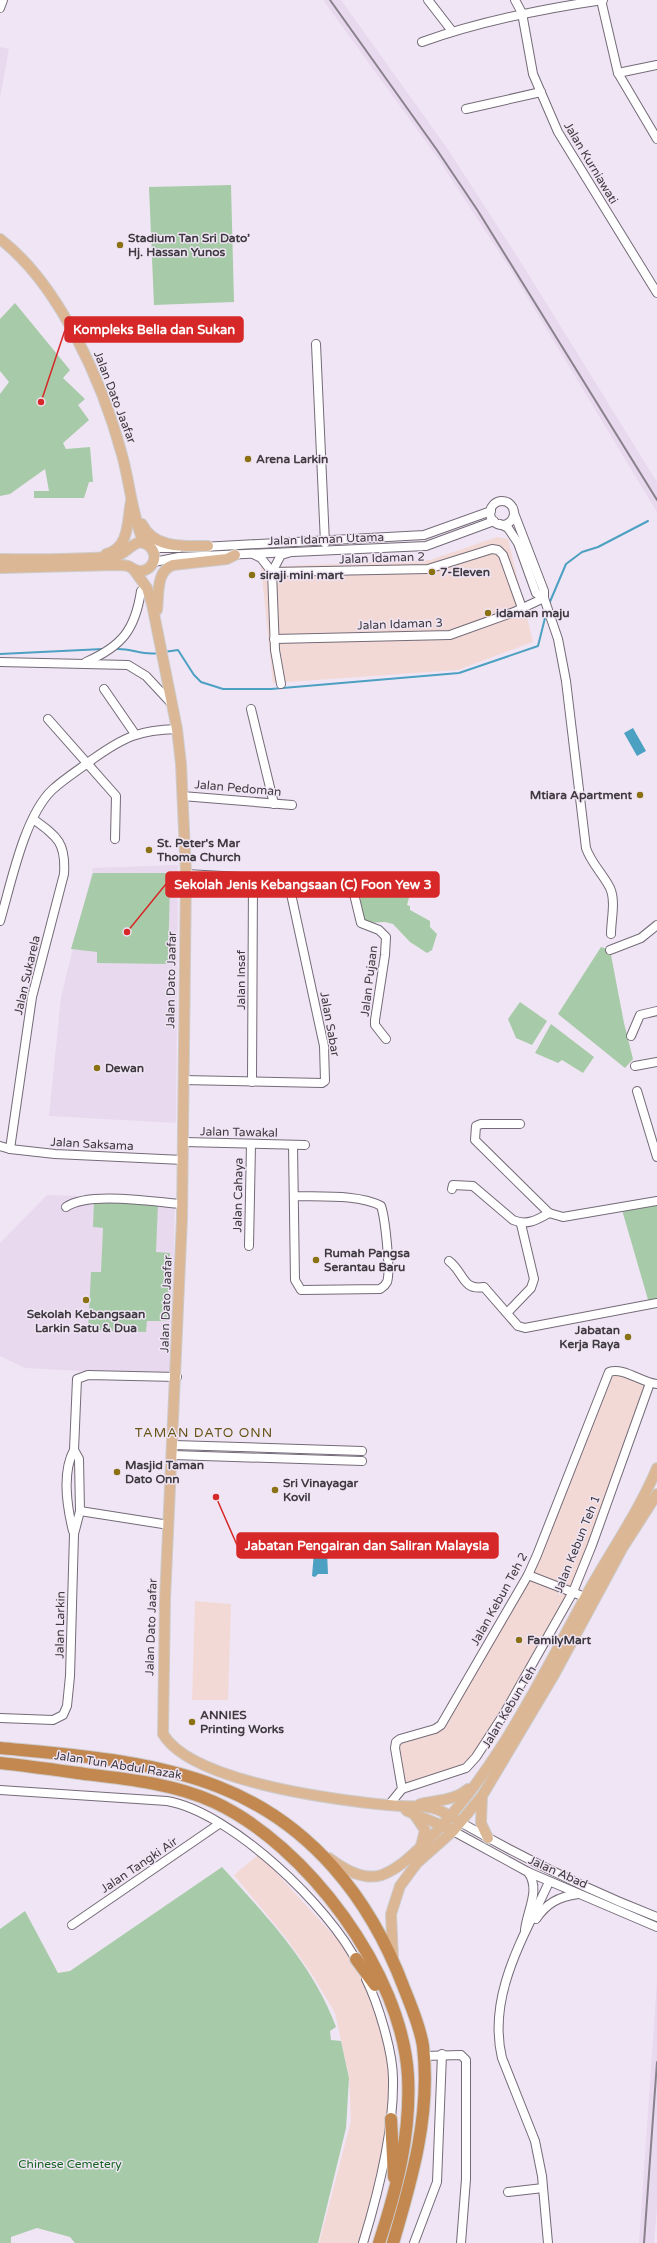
<svg xmlns="http://www.w3.org/2000/svg" width="657" height="2243" font-family="'Varela Round',sans-serif">
<style>
.commercial{fill:#f3d9d6}
.built{fill:#e8d9ef}
.green{fill:#a7cba8}
.water{fill:#4ca0c1}
.lines{fill:none;stroke-linecap:round;stroke-linejoin:round}
.stream{stroke:#4ca0c1;stroke-width:2}
.minor-casing{stroke:#746b78;stroke-width:10}
.major-casing{stroke:#cdcccd;stroke-width:12}
.highway-casing{stroke:#cdcccd;stroke-width:14}
.minor{stroke:#fff;stroke-width:8}
.major{stroke:#dbb796;stroke-width:10}
.highway{stroke:#c38750;stroke-width:12}
.rail{stroke:#89828c;stroke-width:2}
.poi-dot{fill:#8a7113;stroke:#f0e5f4;stroke-width:1.5}
.labels{text-anchor:middle;stroke-width:3;stroke-linejoin:round;paint-order:stroke}
.street-label{font-size:12px;fill:#3e3a40;stroke:#f0e5f4}
.poi-label{font-size:12px;font-weight:bold;fill:#3e3a40;stroke:#f0e5f4;text-anchor:start}
.park-label{font-size:12px;fill:#186624;stroke:#f0e5f4}
.neighbourhood-label{font-size:13px;letter-spacing:1px;fill:#665418;stroke:#f0e5f4}
.leader{fill:none;stroke:#d62828;stroke-width:1.5}
.callout-dot{fill:#d62828;stroke:#f0e5f4;stroke-width:1.5}
.callout{fill:#d62828;stroke:#d62828;stroke-width:1.5}
.callout-label{font-size:13px;text-anchor:middle;font-weight:bold;fill:#fff}
</style>
<rect width="100%" height="100%" fill="#f0e5f4"/>
<g class="commercial">
<path d="M 497,537 L 508,539 L 533,642 L 458,670 L 273,683 L 261,567 L 430,560 Z"/>
<path d="M 614,1374 L 646,1385 L 594,1533 L 571,1588 L 474,1756 L 464,1766 L 404,1785 L 398,1748 L 399,1742 L 440,1730 L 498,1632 L 532,1573 L 611,1375 Z"/>
<path d="M 195,1601 L 231,1604 L 228,1700 L 192,1700 Z"/>
<path d="M 259,1854 L 347,1950 L 370,1996 L 389,2061 L 390,2110 L 370,2212 L 360,2243 L 319,2243 L 351,2121 L 349,2076 L 335,2013 L 313,1976 L 286,1938 L 234,1875 Z"/>
</g>
<g class="built">
<path d="M 323,0 L 341,0 L 447,148 L 522,264 L 657,482 L 657,512 L 512,272 L 437,157 Z"/>
<path d="M 0,47 L 9,49 L 0,98 Z"/>
<path d="M 178,865 L 176,1123 L 49,1116 L 61,997 L 93,868 Z"/>
<path d="M 47,1195 L 175,1199 L 171,1372 L 80,1371 L 25,1368 L 0,1356 L 0,1243 Z"/>
<path d="M 657,1981 L 657,2208 L 654,2243 L 639,2243 Z"/>
</g>
<g class="green">
<path d="M 231,185 L 234,302 L 154,305 L 149,187 Z"/>
<path d="M 15,303 L 70,370 L 63,378 L 85,399 L 78,405 L 89,420 L 63,443 L 66,449 L 90,447 L 93,482 L 89,482 L 84,498 L 34,498 L 34,491 L 49,491 L 45,469 L 10,494 L 0,496 L 0,394 L 9,382 L 0,371 L 0,319 Z"/>
<path d="M 93,873 L 167,873 L 167,882 L 170,883 L 168,964 L 97,963 L 97,952 L 71,949 Z"/>
<path d="M 380,884 L 395,886 L 410,894 L 407,905 L 410,906 L 410,910 L 430,921 L 430,927 L 437,934 L 432,950 L 427,953 L 410,942 L 393,924 L 385,922 L 365,923 L 361,910 L 360,892 Z"/>
<path d="M 601,947 L 607,949 L 611,955 L 624,1023 L 633,1059 L 625,1068 L 558,1014 Z"/>
<path d="M 520,1002 L 547,1021 L 532,1045 L 516,1038 L 508,1019 Z"/>
<path d="M 551,1024 L 594,1057 L 583,1073 L 562,1060 L 558,1063 L 535,1053 Z"/>
<path d="M 94,1200 L 158,1203 L 156,1252 L 170,1253 L 167,1321 L 147,1321 L 146,1332 L 88,1330 L 91,1272 L 101,1272 L 103,1228 L 93,1227 Z"/>
<path d="M 657,1203 L 657,1301 L 649,1303 L 622,1210 Z"/>
<path d="M 222,1867 C 266,1916 313,1964 336,2027 L 330,2031 L 331,2040 L 341,2041 L 349,2078 L 346,2128 L 318,2243 L 75,2243 L 70,2237 L 37,2228 L 11,2237 L 11,2243 L 0,2243 L 0,1929 L 25,1911 L 58,1973 L 70,1971 Z"/>
</g>
<g class="water">
<path d="M 633,728 L 646,751 L 637,756 L 624,733 Z"/>
<path d="M 314,1552 L 327,1552 L 328,1574 L 318,1574 L 315,1577 L 312,1576 Z"/>
</g>
<g class="lines">
<g class="stream">
<path d="M 549,604 L 566,564 L 582,552 L 598,547 L 648,521"/>
<path d="M 116,649 C 131,648 143,656 158,653"/>
<path d="M 164,652 L 178,650 L 194,675 L 201,682 L 223,689 L 271,689 L 459,673 L 538,646 L 546,614"/>
<path d="M 0,654 L 103,649"/>
</g>
<g class="minor-casing">
<g id="minor">
<path d="M 428,0 L 452,31"/>
<path d="M 515,0 L 522,13 L 533,74 L 558,132 L 657,293"/>
<path d="M 601,0 L 618,73 L 657,139"/>
<path d="M 0,8 L 3,0"/>
<path d="M 422,42 C 481,21 541,9 603,0"/>
<path d="M 618,73 L 657,65"/>
<path d="M 466,109 L 541,92"/>
<path d="M 316,344 L 325,543"/>
<circle cx="502" cy="513" r="12"/>
<path d="M 514,513 L 544,591 L 544,598 L 558,639 L 566,681 L 586,848 C 591,863 603,874 610,888 C 616,901 611,920 611,934"/>
<path d="M 500,524 L 508,528 L 518,543 L 536,593 L 544,598"/>
<path d="M 202,547 L 424,535 L 491,511"/>
<path d="M 152,548 L 179,548"/>
<path d="M 253,554 L 261,558 L 272,572"/>
<path d="M 154,562 L 179,557 L 426,546 L 494,521"/>
<path d="M 272,572 L 428,569 L 492,549 L 498,550 L 503,555 L 522,608"/>
<path d="M 274,639 L 450,635 L 514,612 L 544,598"/>
<path d="M 0,662 L 128,665 L 146,676 L 172,704"/>
<path d="M 86,662 C 122,646 135,630 141,591"/>
<path d="M 281,684 L 275,650 L 272,572 L 281,555 L 288,553"/>
<path d="M 104,689 L 135,734"/>
<path d="M 251,709 L 274,804"/>
<path d="M 48,719 L 116,796 L 115,839"/>
<path d="M 182,796 L 292,805"/>
<path d="M 186,874 L 314,881 L 354,894 L 361,923 L 379,930 L 386,937 L 385,955 L 375,1020 L 375,1025 L 386,1039"/>
<path d="M 0,921 C 11,884 24,817 52,790 C 65,778 80,769 93,759 C 124,737 139,730 177,729"/>
<path d="M 610,950 L 641,938 L 657,925"/>
<path d="M 631,1036 L 640,1015 L 657,1011"/>
<path d="M 635,1066 L 657,1062"/>
<path d="M 183,1080 L 322,1083 L 325,1081 L 324,1046 L 288,880"/>
<path d="M 252,1082 L 253,878"/>
<path d="M 637,1091 L 657,1157"/>
<path d="M 520,1124 L 481,1124 L 476,1126 L 475,1140 L 549,1213 L 563,1217 L 657,1201"/>
<path d="M 184,1142 L 305,1145"/>
<path d="M 293,1145 L 295,1280 L 301,1290 L 380,1289 C 383,1287 385,1286 387,1282 C 391,1272 385,1217 381,1206 C 359,1194 319,1197 294,1196"/>
<path d="M 0,1146 L 10,1149 L 55,1154 L 183,1160"/>
<path d="M 10,1149 L 32,997 L 64,874 C 66,843 58,837 33,819"/>
<path d="M 452,1189 L 453,1185 L 473,1186 L 513,1220 C 527,1226 537,1220 549,1213"/>
<path d="M 66,1207 C 88,1191 154,1202 182,1204"/>
<path d="M 249,1246 L 251,1144"/>
<path d="M 449,1261 C 464,1272 462,1291 484,1287 L 518,1326 L 525,1328 L 657,1303"/>
<path d="M 507,1313 L 531,1288 L 534,1279 L 521,1224"/>
<path d="M 174,1445 L 362,1451"/>
<path d="M 173,1455 L 362,1461"/>
<path d="M 80,1511 L 169,1525"/>
<path d="M 73,1531 C 67,1507 62,1472 74,1450"/>
<path d="M 528,1575 L 590,1599"/>
<path d="M 0,1718 L 53,1720 L 63,1715 L 67,1706 L 70,1676 L 74,1534 L 80,1511 L 79,1459 L 74,1450 L 77,1379 L 88,1375 L 177,1377"/>
<path d="M 402,1789 L 466,1768 L 476,1757 L 504,1714 L 573,1592 L 592,1545 L 650,1383"/>
<path d="M 0,1790 L 167,1801 C 231,1812 330,1907 358,1964"/>
<path d="M 389,1805 L 402,1789 L 395,1748 L 396,1742 L 400,1739 L 435,1729 L 441,1725 L 528,1575 L 537,1555 L 609,1372 C 624,1367 642,1383 657,1384"/>
<path d="M 460,1822 C 523,1858 590,1891 657,1917"/>
<path d="M 453,1831 L 528,1872 L 657,1927"/>
<path d="M 536,1919 C 547,1903 558,1897 578,1894"/>
<path d="M 72,1925 L 219,1824"/>
<path d="M 525,1930 C 527,1910 541,1890 528,1872"/>
<path d="M 423,2056 L 461,2055 L 466,2060 L 466,2179 L 461,2243"/>
<path d="M 508,2192 L 543,2188"/>
<path d="M 363,2243 C 378,2194 394,2130 393,2079 C 393,2052 378,2003 366,1979"/>
<path d="M 414,2243 L 437,2182 L 442,2054"/>
<path d="M 548,2243 L 542,2176 L 535,2141 L 502,2058 C 487,1995 524,1937 549,1882"/>
</g>
</g>
<g class="major-casing">
<g id="major">
<path d="M 0,239 C 60,285 103,384 122,455 C 130,483 132,516 144,543"/>
<path d="M 142,524 C 154,549 184,546 208,546"/>
<path d="M 106,554 C 130,548 127,521 131,501"/>
<path d="M 0,559 C 38,560 75,559 113,557 C 127,556 135,534 149,546 C 159,554 154,569 142,571 C 136,572 133,568 128,566 C 125,565 120,565 116,565 L 0,568"/>
<path d="M 134,570 L 147,588 L 152,604 L 177,729 L 181,764 L 186,874 L 182,1218 L 165,1599 L 163,1734 C 189,1778 312,1796 360,1802 C 374,1804 387,1805 400,1806 C 412,1807 423,1805 436,1809 C 445,1812 452,1818 460,1822"/>
<path d="M 157,610 C 159,593 156,571 173,565 L 227,559 L 235,555"/>
<path d="M 482,1796 L 481,1823 L 488,1838"/>
<path d="M 420,1804 C 437,1800 454,1801 468,1789"/>
<path d="M 403,1806 L 407,1811 L 448,1828"/>
<path d="M 414,1814 L 425,1830 L 421,1846"/>
<path d="M 329,1858 C 344,1869 363,1881 382,1875 C 400,1868 412,1855 425,1843 C 498,1772 542,1675 591,1587 C 613,1548 640,1509 657,1468"/>
<path d="M 393,1958 L 391,1914 L 400,1886 L 417,1863 L 453,1831 L 482,1796 L 554,1675 L 623,1547 L 657,1494"/>
</g>
</g>
<g class="highway-casing">
<g id="highway">
<path d="M 0,1748 C 73,1755 151,1760 219,1787 C 311,1823 370,1898 404,1988 C 411,2006 420,2026 423,2046 C 431,2114 412,2179 393,2243"/>
<path d="M 0,1763 C 28,1766 56,1770 85,1774 C 128,1779 174,1784 214,1802 C 307,1845 402,1973 408,2076 C 411,2134 397,2188 379,2243"/>
<path d="M 356,1959 L 375,1985"/>
<path d="M 391,2119 L 394,2177"/>
</g>
</g>
<use href="#minor" class="minor"/>
<use href="#major" class="major"/>
<use href="#highway" class="highway"/>
<g class="rail">
<path d="M 330,0 L 437,150 L 478,211 L 657,500"/>
<path d="M 644,2243 L 657,2062"/>
</g>
</g>
<g class="poi-dot">
<circle cx="120" cy="245" r="4"/>
<circle cx="248" cy="459" r="4"/>
<circle cx="432" cy="572" r="4"/>
<circle cx="252" cy="575" r="4"/>
<circle cx="488" cy="613" r="4"/>
<circle cx="640" cy="795" r="4"/>
<circle cx="149" cy="850" r="4"/>
<circle cx="97" cy="1068" r="4"/>
<circle cx="316" cy="1260" r="4"/>
<circle cx="86" cy="1300" r="4"/>
<circle cx="628" cy="1337" r="4"/>
<circle cx="117" cy="1472" r="4"/>
<circle cx="275" cy="1490" r="4"/>
<circle cx="519" cy="1640" r="4"/>
<circle cx="192" cy="1722" r="4"/>
</g>
<g class="labels">
<g class="street-label">
<text transform="translate(591 163) rotate(59)" y="4">Jalan Kurniawati</text>
<text transform="translate(115 397) rotate(69)" y="4">Jalan Dato Jaafar</text>
<text transform="translate(326 539) rotate(-2)" y="4">Jalan Idaman Utama</text>
<text transform="translate(382 558) rotate(-2)" y="4">Jalan Idaman 2</text>
<text transform="translate(400 624) rotate(-2)" y="4">Jalan Idaman 3</text>
<text transform="translate(238 788) rotate(5)" y="4">Jalan Pedoman</text>
<text transform="translate(27 975) rotate(-77)" y="4">Jalan Sukarela</text>
<text transform="translate(171 980) rotate(-89)" y="4">Jalan Dato Jaafar</text>
<text transform="translate(241 980) rotate(-90)" y="4">Jalan Insaf</text>
<text transform="translate(369 981) rotate(-83)" y="4">Jalan Pujaan</text>
<text transform="translate(330 1024) rotate(80)" y="4">Jalan Sabar</text>
<text transform="translate(239 1132) rotate(1)" y="4">Jalan Tawakal</text>
<text transform="translate(92 1144) rotate(3)" y="4">Jalan Saksama</text>
<text transform="translate(238 1195) rotate(-89)" y="4">Jalan Cahaya</text>
<text transform="translate(166 1304) rotate(-88)" y="4">Jalan Dato Jaafar</text>
<text transform="translate(577 1544) rotate(-68)" y="4">Jalan Kebun Teh 1</text>
<text transform="translate(499 1599) rotate(-61)" y="4">Jalan Kebun Teh 2</text>
<text transform="translate(60 1625) rotate(-89)" y="4">Jalan Larkin</text>
<text transform="translate(151 1627) rotate(-88)" y="4">Jalan Dato Jaafar</text>
<text transform="translate(509 1707) rotate(-59)" y="4">Jalan Kebun Teh</text>
<text transform="translate(118 1765) rotate(9)" y="4">Jalan Tun Abdul Razak</text>
<text transform="translate(139 1865) rotate(-34)" y="4">Jalan Tangki Air</text>
<text transform="translate(558 1872) rotate(24)" y="4">Jalan Abad</text>
</g>
<g class="poi-label">
<text x="128" y="242">Stadium Tan Sri Dato’<tspan x="128" dy="14">Hj. Hassan Yunos</tspan></text>
<text x="256" y="463">Arena Larkin</text>
<text x="440" y="576">7-Eleven</text>
<text x="260" y="579">siraji mini mart</text>
<text x="496" y="617">idaman maju</text>
<text x="632" y="799" text-anchor="end">Mtiara Apartment</text>
<text x="157" y="847">St. Peter's Mar<tspan x="157" dy="14">Thoma Church</tspan></text>
<text x="105" y="1072">Dewan</text>
<text x="324" y="1257">Rumah Pangsa<tspan x="324" dy="14">Serantau Baru</tspan></text>
<text x="86" y="1318" text-anchor="middle">Sekolah Kebangsaan<tspan x="86" dy="14">Larkin Satu &amp; Dua</tspan></text>
<text x="620" y="1334" text-anchor="end">Jabatan<tspan x="620" dy="14">Kerja Raya</tspan></text>
<text x="125" y="1469">Masjid Taman<tspan x="125" dy="14">Dato Onn</tspan></text>
<text x="283" y="1487">Sri Vinayagar<tspan x="283" dy="14">Kovil</tspan></text>
<text x="527" y="1644">FamilyMart</text>
<text x="200" y="1719">ANNIES<tspan x="200" dy="14">Printing Works</tspan></text>
</g>
<g class="park-label">
<text x="70" y="2168">Chinese Cemetery</text>
</g>
<g class="neighbourhood-label">
<text x="204" y="1437">TAMAN DATO ONN</text>
</g>
</g>
<path class="leader" d="M41 402L65 330M127 932L166 884M216 1497L237 1545"/>
<g class="callout-dot">
<circle cx="41" cy="402" r="4"/>
<circle cx="127" cy="932" r="4"/>
<circle cx="216" cy="1497" r="4"/>
</g>
<g class="callout">
<rect x="65" y="317" width="178" height="25" rx="4"/>
<rect x="166" y="872" width="273" height="25" rx="4"/>
<rect x="237" y="1533" width="261" height="25" rx="4"/>
</g>
<g class="callout-label">
<text x="154" y="334">Kompleks Belia dan Sukan</text>
<text x="303" y="889">Sekolah Jenis Kebangsaan (C) Foon Yew 3</text>
<text x="367" y="1550">Jabatan Pengairan dan Saliran Malaysia</text>
</g>
</svg>
